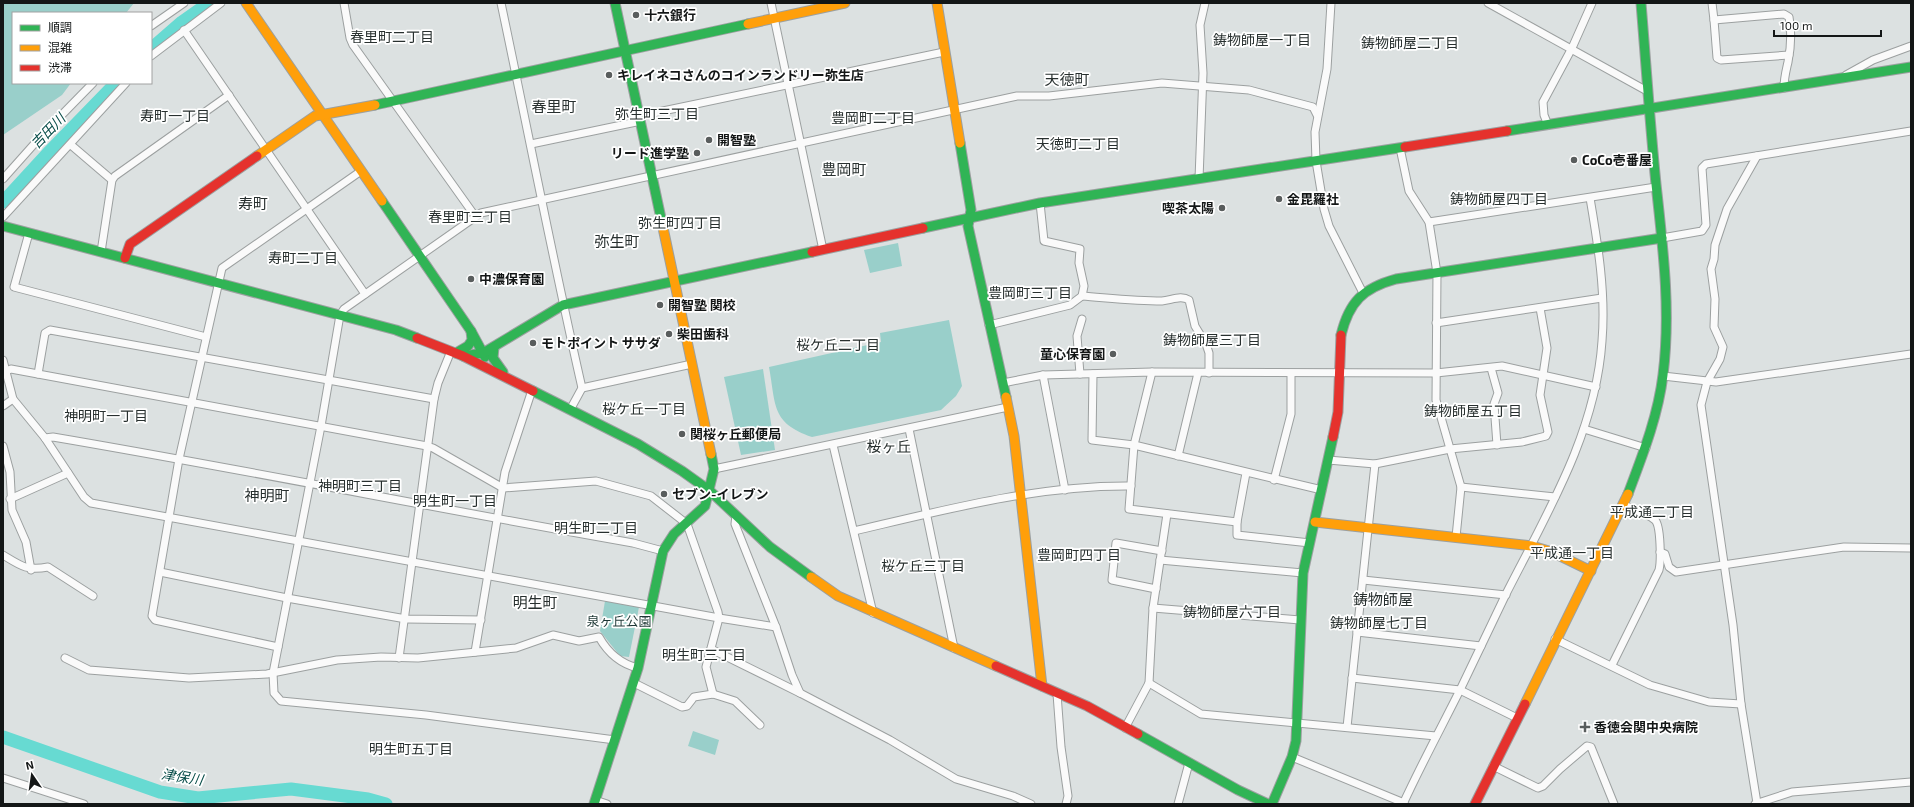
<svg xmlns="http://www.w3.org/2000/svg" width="1914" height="807" font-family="'Exo 2','Noto Sans JP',sans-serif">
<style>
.green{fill:#99cfca}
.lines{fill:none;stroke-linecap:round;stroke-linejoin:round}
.river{stroke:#67dad2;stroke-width:13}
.street-casing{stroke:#9ca0a0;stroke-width:9}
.fast-casing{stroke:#9ca0a0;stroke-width:11}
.slow-casing{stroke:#9ca0a0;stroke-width:11}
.jam-casing{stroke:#9ca0a0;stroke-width:11}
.street{stroke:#fafafa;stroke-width:7}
.fast{stroke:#30b455;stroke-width:9}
.slow{stroke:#ff9f0a;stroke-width:9}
.jam{stroke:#e5322d;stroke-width:9}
.poi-dot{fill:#595d5d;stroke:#fff;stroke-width:1.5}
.labels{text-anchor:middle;stroke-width:3.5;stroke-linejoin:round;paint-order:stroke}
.poi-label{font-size:13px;font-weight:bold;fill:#131616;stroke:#fff;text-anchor:start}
.park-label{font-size:13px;fill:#1e3735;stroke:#fff}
.neighbourhood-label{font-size:14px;fill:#28302f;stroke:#fff}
.water-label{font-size:14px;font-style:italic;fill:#084d49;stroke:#fff}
.quarter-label{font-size:15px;fill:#28302f;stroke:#fff}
</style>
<rect width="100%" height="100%" fill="#dce1e1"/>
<g class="green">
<path d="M 3,3 L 134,3 L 126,13 L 13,13 L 13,83 L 71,83 L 62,95 L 3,135 Z"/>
<path d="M 898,243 L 902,266 L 870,273 L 864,250 Z"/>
<path d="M 949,320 L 962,386 L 956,396 L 941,410 L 812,437 C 771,423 776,405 769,367 L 881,342 L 880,333 Z"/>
<path d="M 763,369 L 775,450 L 741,455 L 724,377 Z"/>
<path d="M 605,601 L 639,607 L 629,657 L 620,656 L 600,631 Z"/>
<path d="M 693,731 L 719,740 L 715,755 L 688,746 Z"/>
</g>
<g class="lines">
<g class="river">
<path d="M 151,49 L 182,22 L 209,3"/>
<path d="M 3,202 L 50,151 L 116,83"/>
<path d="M 3,737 L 160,792 L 198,798 L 291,789 L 368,799 L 386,804"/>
</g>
<g class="street-casing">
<g id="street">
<path d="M 344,3 L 350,38 L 353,45 L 475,216"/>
<path d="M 501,3 C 528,131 553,261 582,388 L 570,410"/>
<path d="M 771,3 L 823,250"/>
<path d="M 1331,3 L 1327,69 L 1315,132 L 1316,161 L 1324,209 L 1329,226 L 1363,293"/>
<path d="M 1488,3 L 1647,91"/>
<path d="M 1712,3 L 1714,20 L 1784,14 L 1789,17 C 1792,33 1791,47 1788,62 C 1786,71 1784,78 1784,88"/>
<path d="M 1714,20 L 1717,58 L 1721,60 L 1789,55"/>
<path d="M 151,26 L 184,3"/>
<path d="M 184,30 L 365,294"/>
<path d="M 151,56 L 221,3"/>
<path d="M 1846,75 L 1873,60 L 1911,46"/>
<path d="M 639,116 L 944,52"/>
<path d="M 1548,125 L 1544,115 L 1543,102 L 1572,48 L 1592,3"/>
<path d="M 531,144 L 641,121"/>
<path d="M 71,145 L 112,180"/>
<path d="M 1400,148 L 1409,191 L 1429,222 L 1437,273 L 1436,400 L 1461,487 L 1456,537"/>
<path d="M 1757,156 L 1727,209 L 1715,245 L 1714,259 L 1711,269 L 1715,299 L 1714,327 L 1723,347 L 1720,359 L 1707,382 L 1701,405 L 1733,625 L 1741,704 L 1757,803"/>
<path d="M 3,179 L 44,133 L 93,83"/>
<path d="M 1199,179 L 1203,73 L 1200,25 L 1205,3"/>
<path d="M 3,217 L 126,83"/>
<path d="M 1429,222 L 1656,187"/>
<path d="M 29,233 L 14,287 L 206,337"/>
<path d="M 1662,238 L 1702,231 L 1706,225 L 1702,168 L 1706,164 L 1911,131"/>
<path d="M 101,252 L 112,180 L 115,176 L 229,95"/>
<path d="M 1082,296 C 1109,298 1135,301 1162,301 C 1172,300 1181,295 1189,300 L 1195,326 L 1206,344 L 1209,353 L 1209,373"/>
<path d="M 1436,323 L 1602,298"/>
<path d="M 989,325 L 1070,305 L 1082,296 L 1084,286 L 1079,263 L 1080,249 L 1044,241 L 1040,203"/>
<path d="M 3,360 L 13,399 L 45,438 L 84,497 L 91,503 L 719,618 L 776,627"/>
<path d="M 1491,368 L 1498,393 L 1494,404 L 1497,445"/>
<path d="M 6,371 L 11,369 L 427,446 L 433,448 L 503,488 L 596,481 L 651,496 L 687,524 L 718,612 L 719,618 L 706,667 L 713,694"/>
<path d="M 1152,372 L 1134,445 L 1129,509 L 1237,522 L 1246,473"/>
<path d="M 38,374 L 45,333 L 50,330 L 434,399"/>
<path d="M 1080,374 L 1077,336 L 1082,319"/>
<path d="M 1093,374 L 1092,440 L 1134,445 L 1322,490"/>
<path d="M 1043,375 L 1065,490"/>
<path d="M 1663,376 L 1716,382 L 1911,354"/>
<path d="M 1003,383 L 1043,375 L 1152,372 L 1436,373 L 1502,366 L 1596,387"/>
<path d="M 582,388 L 692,364"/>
<path d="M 3,406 L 13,399"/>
<path d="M 909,429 L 954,648"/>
<path d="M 1584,429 L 1646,448"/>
<path d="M 45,438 L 53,437 C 247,470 439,509 633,543 L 663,551"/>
<path d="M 833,445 L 873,613"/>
<path d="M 3,446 L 10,472 L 12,510 L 26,542 L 31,570"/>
<path d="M 1178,456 L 1198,373"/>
<path d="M 1328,460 L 1375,464 L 1450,449 L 1522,442 L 1546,436 L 1548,432 L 1540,395 L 1547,348 L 1540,308"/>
<path d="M 714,469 L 1008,407"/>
<path d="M 1274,480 L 1291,414 L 1291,374"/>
<path d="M 1461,487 L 1555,497"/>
<path d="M 10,499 L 68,473"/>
<path d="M 736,515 L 735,524 L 776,627 L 792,675 L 800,693 L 890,740 L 956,779 L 1013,796 L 1031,804"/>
<path d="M 1237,522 L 1237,535 L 1310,543"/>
<path d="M 854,531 C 944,510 1038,485 1131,486"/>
<path d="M 1660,552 L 1665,554 L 1669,567 L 1676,572 L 1844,547 L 1911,548"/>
<path d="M 3,555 C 21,566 27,571 48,567 L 93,596"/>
<path d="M 1160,560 L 1303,573"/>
<path d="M 160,572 L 287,598 L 406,619 L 481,620"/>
<path d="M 1363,580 L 1506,595"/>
<path d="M 1156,589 L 1112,580 L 1116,543 L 1162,551"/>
<path d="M 1153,608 L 1300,620"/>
<path d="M 1357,632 L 1481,646"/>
<path d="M 1555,639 L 1650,685 L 1709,702 L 1741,704"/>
<path d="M 278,647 L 155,620 L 152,616 L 179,459 L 222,268 L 361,171"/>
<path d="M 711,649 L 800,693"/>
<path d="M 475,652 L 505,472 L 532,390"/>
<path d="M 65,658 L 89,670 L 189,678 L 267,674 L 337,660 L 381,657 L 418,658 L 516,648 L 553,635 L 579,641 L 599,637 C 608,653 621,664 638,668"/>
<path d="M 399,658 L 434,399 L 438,383 L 451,351"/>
<path d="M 1612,665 L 1659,570 C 1661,562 1661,526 1655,520 C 1647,513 1633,509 1624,505"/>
<path d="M 1352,678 L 1460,690 L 1517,718"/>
<path d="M 634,683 L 682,707 L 687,706 L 694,697 L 713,694 L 735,701 L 760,725"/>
<path d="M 1149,683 L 1201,714 L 1436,736"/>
<path d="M 1057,694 L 1061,747 L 1068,796 L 1066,804"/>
<path d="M 1347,727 L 1375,464"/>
<path d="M 1125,728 L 1149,683 L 1153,608 L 1167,514"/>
<path d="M 615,740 L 426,715 L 281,701 L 274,693 L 273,673 L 321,426 L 340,315 L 344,309 L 481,213 L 1017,96 L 1049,96 L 1162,83 L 1249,90 L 1313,107 L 1317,115"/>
<path d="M 1292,757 L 1404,803"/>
<path d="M 1493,766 L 1538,788 L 1543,786 L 1560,769 L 1587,746 L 1591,747 L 1614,804"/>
<path d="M 3,778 L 84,804"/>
<path d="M 595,800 L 607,804"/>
<path d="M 1178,804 L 1189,763"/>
<path d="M 1403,804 C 1421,765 1441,728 1460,690 C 1475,659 1490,627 1505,596 C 1546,515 1596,433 1602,341 C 1606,293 1598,245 1590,198"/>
<path d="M 1755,804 L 1792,792 L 1911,782"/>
</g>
</g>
<g class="fast-casing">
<g id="fast">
<path d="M 615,3 L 662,223"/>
<path d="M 375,105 L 748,24"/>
<path d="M 1507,131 L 1911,67"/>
<path d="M 960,143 L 971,210 L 968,226 L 1006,397"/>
<path d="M 382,201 L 471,331 L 485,357"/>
<path d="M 3,226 L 396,330 L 417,338"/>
<path d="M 923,228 L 1040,203 L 1405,147"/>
<path d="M 1341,335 C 1349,302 1363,288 1396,279 L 1662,238"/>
<path d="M 494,347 L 493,358 L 503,372"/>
<path d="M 456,353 L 468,346 L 472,340 L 471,331"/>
<path d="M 463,356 L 483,353 L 563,305 L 812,252"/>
<path d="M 533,391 L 638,444 L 682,471 L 710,491 L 770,547 L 811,577"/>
<path d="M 1628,494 C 1643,454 1658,416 1663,375 C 1671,311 1663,248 1656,184 C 1650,124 1646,64 1641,3"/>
<path d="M 1138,734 L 1238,790 L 1268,804"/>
<path d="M 594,804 L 638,668 L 663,551 L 674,534 L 705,506 L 714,469 L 711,454"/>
<path d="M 1272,804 L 1292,757 L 1296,741 L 1303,573 L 1333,437"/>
</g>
</g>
<g class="slow-casing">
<g id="slow">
<path d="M 246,3 L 382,201"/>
<path d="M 937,3 L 960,143"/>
<path d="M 748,24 L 845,3"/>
<path d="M 257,156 L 315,116 L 375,105"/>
<path d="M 662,223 L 711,454"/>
<path d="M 1006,397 L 1014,436 L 1042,686"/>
<path d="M 1315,522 L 1532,546 L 1552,552 L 1591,571"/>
<path d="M 811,577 L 838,596 L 996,666"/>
<path d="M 1525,704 L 1628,494"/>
</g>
</g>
<g class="jam-casing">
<g id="jam">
<path d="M 1405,147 L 1507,131"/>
<path d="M 812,252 L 923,228"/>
<path d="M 125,258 L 130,244 L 257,156"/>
<path d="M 417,338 L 463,356 L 533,391"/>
<path d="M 1333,437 L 1338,412 L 1341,335"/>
<path d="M 996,666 L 1087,706 L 1138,734"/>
<path d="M 1475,804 L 1525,704"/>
</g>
</g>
<use href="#street" class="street"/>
<use href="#fast" class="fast"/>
<use href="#slow" class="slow"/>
<use href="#jam" class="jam"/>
</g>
<g class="poi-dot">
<circle cx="636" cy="15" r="4"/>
<circle cx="609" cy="75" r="4"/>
<circle cx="709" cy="140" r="4"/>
<circle cx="697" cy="153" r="4"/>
<circle cx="1574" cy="160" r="4"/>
<circle cx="1279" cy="199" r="4"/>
<circle cx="1222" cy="208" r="4"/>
<circle cx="471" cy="279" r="4"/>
<circle cx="660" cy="305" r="4"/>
<circle cx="669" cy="334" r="4"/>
<circle cx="533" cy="343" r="4"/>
<circle cx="1113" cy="354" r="4"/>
<circle cx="682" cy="434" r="4"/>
<circle cx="664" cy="494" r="4"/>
<path d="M1583 721h4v4h4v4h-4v4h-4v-4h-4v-4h4z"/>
</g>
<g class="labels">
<g class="poi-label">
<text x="644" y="20">十六銀行</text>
<text x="617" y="80">キレイネコさんのコインランドリー弥生店</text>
<text x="717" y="145">開智塾</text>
<text x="689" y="158" text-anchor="end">リード進学塾</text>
<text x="1582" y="165">CoCo壱番屋</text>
<text x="1287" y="204">金毘羅社</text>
<text x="1214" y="213" text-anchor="end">喫茶太陽</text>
<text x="479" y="284">中濃保育園</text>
<text x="668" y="310">開智塾 関校</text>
<text x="677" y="339">柴田歯科</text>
<text x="541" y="348">モトポイント ササダ</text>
<text x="1105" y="359" text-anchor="end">童心保育園</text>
<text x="690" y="439">関桜ヶ丘郵便局</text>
<text x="672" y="499">セブン-イレブン</text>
<text x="1594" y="732">香徳会関中央病院</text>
</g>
<g class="park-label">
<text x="619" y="626">泉ヶ丘公園</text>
</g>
<g class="neighbourhood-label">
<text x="392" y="42">春里町二丁目</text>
<text x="1262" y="45">鋳物師屋一丁目</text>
<text x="1410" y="48">鋳物師屋二丁目</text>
<text x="657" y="119">弥生町三丁目</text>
<text x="175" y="121">寿町一丁目</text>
<text x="873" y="123">豊岡町二丁目</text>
<text x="1078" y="149">天徳町二丁目</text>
<text x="1499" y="204">鋳物師屋四丁目</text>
<text x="470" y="222">春里町三丁目</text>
<text x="680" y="228">弥生町四丁目</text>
<text x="303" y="263">寿町二丁目</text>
<text x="1030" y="298">豊岡町三丁目</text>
<text x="1212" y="345">鋳物師屋三丁目</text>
<text x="838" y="350">桜ケ丘二丁目</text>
<text x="644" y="414">桜ケ丘一丁目</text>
<text x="1473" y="416">鋳物師屋五丁目</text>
<text x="106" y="421">神明町一丁目</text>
<text x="360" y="491">神明町三丁目</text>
<text x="455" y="506">明生町一丁目</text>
<text x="1652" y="517">平成通二丁目</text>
<text x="596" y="533">明生町二丁目</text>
<text x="1572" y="558">平成通一丁目</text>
<text x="1079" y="560">豊岡町四丁目</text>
<text x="923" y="571">桜ケ丘三丁目</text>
<text x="1232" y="617">鋳物師屋六丁目</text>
<text x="1379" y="628">鋳物師屋七丁目</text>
<text x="704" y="660">明生町三丁目</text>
<text x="411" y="754">明生町五丁目</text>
</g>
<g class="water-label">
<text transform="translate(48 131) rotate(-46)" y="5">吉田川</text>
<text transform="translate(182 777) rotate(9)" y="5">津保川</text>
</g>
<g class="quarter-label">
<text x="1067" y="85">天徳町</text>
<text x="554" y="112">春里町</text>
<text x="844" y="175">豊岡町</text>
<text x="253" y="209">寿町</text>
<text x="617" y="247">弥生町</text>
<text x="889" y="452">桜ヶ丘</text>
<text x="267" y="501">神明町</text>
<text x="1383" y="605">鋳物師屋</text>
<text x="535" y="608">明生町</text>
</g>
</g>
<rect width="1914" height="807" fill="none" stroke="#131616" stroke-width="8"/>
<rect x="12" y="12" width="140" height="72" fill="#ffffff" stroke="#a1a2a2"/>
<rect x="20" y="25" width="20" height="6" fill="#30b455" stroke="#a1a2a2"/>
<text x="48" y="32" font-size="12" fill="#131616">順調</text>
<rect x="20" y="45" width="20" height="6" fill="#ff9f0a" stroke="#a1a2a2"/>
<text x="48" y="52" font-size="12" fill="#131616">混雑</text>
<rect x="20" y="65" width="20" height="6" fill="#e5322d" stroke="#a1a2a2"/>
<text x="48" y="72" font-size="12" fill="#131616">渋滞</text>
<g transform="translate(32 775) rotate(347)" stroke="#ffffff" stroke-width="3" paint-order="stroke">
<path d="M0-3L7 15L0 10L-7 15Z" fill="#131616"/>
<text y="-6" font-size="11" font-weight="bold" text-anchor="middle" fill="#131616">N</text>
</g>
<path d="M1774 30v6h107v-6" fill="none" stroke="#131616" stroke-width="2"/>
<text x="1780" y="30" font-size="12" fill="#131616" stroke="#ffffff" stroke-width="3" paint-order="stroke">100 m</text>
</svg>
